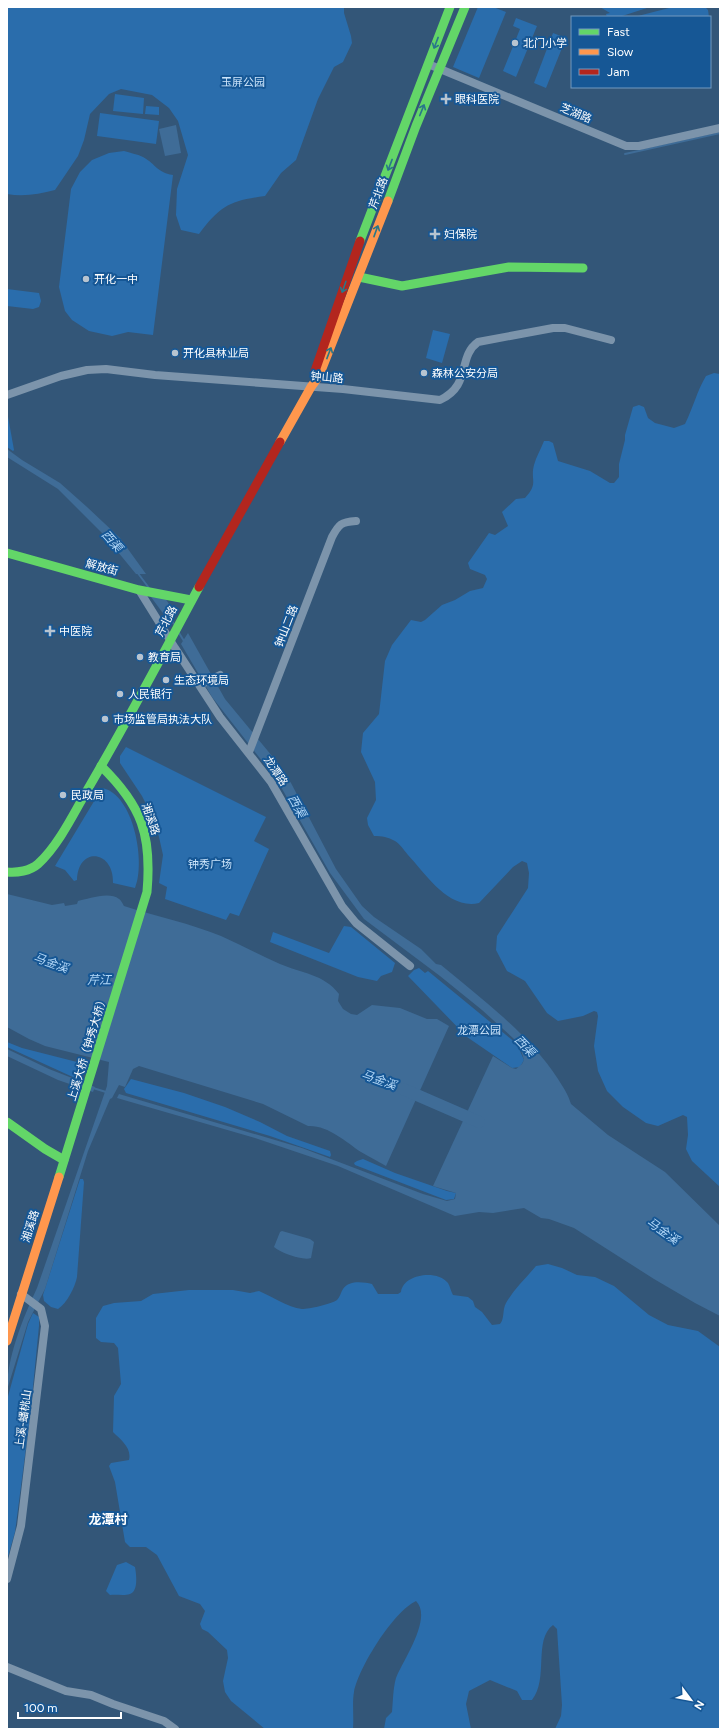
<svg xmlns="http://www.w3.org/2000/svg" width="727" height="1736" font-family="Figtree,'Noto Sans SC',sans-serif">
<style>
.green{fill:#2a6dac}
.water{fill:#3f6c97}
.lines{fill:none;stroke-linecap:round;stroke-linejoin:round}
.stream{stroke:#3f6c97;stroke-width:2}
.river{stroke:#3f6c97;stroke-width:12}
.street{stroke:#7c94ab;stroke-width:8}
.fast{stroke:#63d668;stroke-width:9}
.slow{stroke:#ff974d;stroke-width:9}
.jam{stroke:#b3261e;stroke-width:9}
.oneway{stroke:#29778a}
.poi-dot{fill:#b8c4d0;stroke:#165795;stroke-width:1.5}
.labels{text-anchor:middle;stroke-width:4;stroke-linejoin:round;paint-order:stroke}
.poi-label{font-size:11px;fill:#fff;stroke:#165795;text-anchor:start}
.park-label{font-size:11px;fill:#cee6fc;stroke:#165795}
.street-label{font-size:11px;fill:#fff;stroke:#165795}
.water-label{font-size:12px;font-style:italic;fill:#b3d8f8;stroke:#165795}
.quarter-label{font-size:13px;font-weight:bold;fill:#fff;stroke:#165795}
</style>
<rect width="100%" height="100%" fill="#335678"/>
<g class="green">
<path d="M 7,7 L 344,7 L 344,13 L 351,36 L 352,43 L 343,62 L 334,67 L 318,99 L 296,160 L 281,173 L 265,196 C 230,201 221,205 199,234 L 181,230 L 176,215 L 177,189 L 188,155 L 178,121 L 169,108 L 152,95 L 121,89 L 109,94 L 90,114 L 84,140 L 78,156 L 55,190 C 39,194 24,197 7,194 Z"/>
<path d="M 478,7 L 493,7 L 506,12 L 479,78 L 453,67 Z"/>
<path d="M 600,7 L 650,7 L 619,17 L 607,17 L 606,14 L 610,13 Z"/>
<path d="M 673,7 L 705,7 L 708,10 L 709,17 L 634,17 Z"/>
<path d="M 516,18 L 537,26 L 516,77 L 503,71 L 520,29 L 513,26 Z"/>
<path d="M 553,33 L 566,38 L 546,88 L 534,83 Z"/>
<path d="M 115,94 L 144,98 L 143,114 L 113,111 Z"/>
<path d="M 146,106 L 159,107 L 159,115 L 145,114 Z"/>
<path d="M 100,113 L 159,121 L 156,144 L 97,136 Z"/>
<path d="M 124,151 C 130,153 137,154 143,157 C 157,165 156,172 173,175 L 153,335 L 128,332 L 112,336 L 89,331 L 72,320 L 65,311 L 59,287 L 71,189 L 80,172 L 92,160 L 109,153 Z"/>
<path d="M 7,289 L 39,293 L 41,301 L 39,307 L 33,309 L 7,306 Z"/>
<path d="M 433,330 L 450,334 L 442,363 L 426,358 Z"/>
<path d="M 714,373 L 720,374 L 720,1187 L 692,1161 L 686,1149 L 688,1135 L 687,1117 L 683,1115 L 658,1126 L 646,1123 L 623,1107 L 607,1091 L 598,1071 L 594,1046 L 598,1016 L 597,1012 L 594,1011 L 583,1016 L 558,1021 L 547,1013 L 525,981 L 507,971 L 496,950 L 497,936 L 528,888 L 529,873 L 527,863 L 522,861 L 513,867 L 479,903 C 448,910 426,874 408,855 C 404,850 400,844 395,841 C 388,837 382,836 374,836 L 368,825 L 367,818 L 376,800 L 375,782 L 361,752 L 363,733 L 379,714 L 385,661 L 392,645 L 411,620 L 421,622 L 425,620 L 442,605 L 455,600 L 470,591 L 483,588 L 487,579 L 485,575 L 470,569 L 468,563 L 489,533 L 495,535 L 508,526 L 502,512 L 516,499 L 525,498 C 539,483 530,480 534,465 C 536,457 541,449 544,441 L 549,441 L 553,443 L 558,461 L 590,471 L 610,483 L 614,483 L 619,477 L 619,464 L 625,440 L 625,435 L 633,407 L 639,405 L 644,407 L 648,418 L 655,423 L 674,428 L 685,424 C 693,408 697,391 706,376 Z"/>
<path d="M 7,411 L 14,450 L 13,451 L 7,447 Z"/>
<path d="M 126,747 L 266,817 L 254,841 L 269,849 L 239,916 L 230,913 L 226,920 L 165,899 L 167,887 L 159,883 L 163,855 L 159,837 L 154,820 L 142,796 L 120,763 L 120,756 Z"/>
<path d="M 102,788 C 134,794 146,863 135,888 L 113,883 C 114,850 78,846 77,880 L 74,881 L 65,870 L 55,866 Z"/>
<path d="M 344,926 L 351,927 L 395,963 L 392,972 L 381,976 L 377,981 L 358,977 L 270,942 L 273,932 L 329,953 Z"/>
<path d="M 419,968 L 425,973 L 428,971 L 517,1044 L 524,1060 L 520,1067 L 512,1068 L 467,1037 L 408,976 L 414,970 Z"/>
<path d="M 7,1042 L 22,1048 L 77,1062 L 78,1069 L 75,1078 L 7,1047 Z"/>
<path d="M 131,1079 L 184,1093 L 225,1107 L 260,1122 L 287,1136 L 330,1151 L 331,1155 L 330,1157 L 270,1136 L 126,1093 L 124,1089 Z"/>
<path d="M 363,1159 L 395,1173 L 447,1191 L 456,1193 L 454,1199 L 446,1200 L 355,1165 L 354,1163 L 357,1161 Z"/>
<path d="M 80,1179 L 83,1179 L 84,1182 L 77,1277 C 75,1287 67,1303 58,1309 L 51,1307 L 44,1301 L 43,1295 Z"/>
<path d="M 548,1264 L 562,1268 L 577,1275 L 595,1277 L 614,1286 L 649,1315 L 668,1325 L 698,1331 L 720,1347 L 720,1729 L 555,1729 L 561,1716 L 562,1705 L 557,1629 L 553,1625 C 533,1640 549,1679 532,1700 L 522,1700 L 517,1691 L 490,1680 L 469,1691 L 466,1704 L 471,1729 L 384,1729 L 386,1718 L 392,1712 C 393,1702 393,1688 396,1678 C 403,1660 433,1618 416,1601 C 393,1612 359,1667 354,1692 C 352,1703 354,1717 353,1729 L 265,1729 L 231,1701 L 225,1692 L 223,1681 L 228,1658 L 227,1650 L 208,1632 L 202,1629 L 200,1624 L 205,1611 L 200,1604 L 179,1596 L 157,1555 L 146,1547 L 130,1547 L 125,1542 L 115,1482 L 109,1466 L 111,1463 L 129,1460 C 132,1448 121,1440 113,1432 L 114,1396 L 121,1384 L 118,1348 L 114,1343 L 101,1342 L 96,1338 L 96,1318 L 103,1306 L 114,1303 L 141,1301 L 153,1294 L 189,1290 L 233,1290 L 250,1293 L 259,1291 C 273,1297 287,1307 302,1309 C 309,1309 332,1304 337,1300 C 340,1297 341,1292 343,1289 C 349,1280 363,1282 372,1284 L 378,1294 L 398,1294 L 401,1292 C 403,1274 437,1269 448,1283 C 450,1286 451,1292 453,1295 L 468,1297 L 473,1301 L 475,1307 L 482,1312 L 492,1325 L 500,1324 C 505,1318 502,1310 506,1303 C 514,1289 526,1278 536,1266 Z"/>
<path d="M 33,1313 L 39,1317 L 39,1326 L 30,1417 L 15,1532 L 7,1560 L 7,1400 L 28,1324 Z"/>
<path d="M 126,1562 L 135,1567 C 136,1573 139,1591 130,1594 C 124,1596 116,1594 110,1595 L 106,1591 L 117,1565 Z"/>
</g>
<g class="water">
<path d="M 176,125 L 181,153 L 165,156 L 159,129 Z"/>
<path d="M 7,449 L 22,460 L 60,483 L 87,507 L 120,538 L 146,574 L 136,574 L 104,535 L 58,489 L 7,457 Z"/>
<path d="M 151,597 L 165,598 L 171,607 L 165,616 Z"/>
<path d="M 188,633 L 225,699 L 277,762 L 291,783 L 336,869 L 362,906 L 374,917 L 421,949 L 436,964 L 441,965 C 483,1000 528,1033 558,1079 C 563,1087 568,1094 571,1104 L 608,1135 L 665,1172 L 720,1226 L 720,1316 L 695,1303 L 654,1279 L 574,1228 L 549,1219 L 541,1218 L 524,1208 L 493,1213 L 479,1212 L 455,1216 L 338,1166 L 255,1138 L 117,1098 L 119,1094 L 302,1148 L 423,1194 L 447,1201 L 455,1199 L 456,1193 L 433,1186 L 493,1056 L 512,1068 L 516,1069 L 522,1064 L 524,1060 L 521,1050 L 514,1039 L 482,1010 L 440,976 L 364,919 L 330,873 L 277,780 L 212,697 L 181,644 Z"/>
<path d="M 7,894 L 52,905 L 64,903 L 65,906 L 77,904 L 78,901 C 88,899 109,891 119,899 C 121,900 123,904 124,906 C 155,916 192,924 221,936 C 241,945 260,955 280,964 C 301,973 324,974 339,994 L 338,1001 L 343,1009 L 351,1014 L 357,1015 L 372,1005 L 400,1008 L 427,1019 L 437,1019 L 449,1026 L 386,1166 C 378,1161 369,1157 361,1152 C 346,1142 328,1125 308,1126 L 263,1104 L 139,1066 L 133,1069 L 125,1087 L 119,1085 L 112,1098 L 110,1099 L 88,1151 L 45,1289 L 28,1322 L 7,1390 C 7,1357 23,1318 37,1288 L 107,1086 L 109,1062 L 45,1046 L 29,1039 L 7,1027 Z"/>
<path d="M 7,1049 L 49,1069 L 95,1087 L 93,1092 L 58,1080 L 7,1056 Z"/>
<path d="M 282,1231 L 310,1239 L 314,1242 L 311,1258 C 303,1261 281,1253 274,1247 L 280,1232 Z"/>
</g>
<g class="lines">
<g class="stream">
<path d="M 625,154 L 720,133"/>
<path d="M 137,572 L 149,588"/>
<path d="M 166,613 L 174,624"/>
<path d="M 179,633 L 184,641"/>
<path d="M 93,1088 L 106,1092"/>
</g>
<path class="river" d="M 403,1089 L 479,1122"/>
<g class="street">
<path d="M 428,64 L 626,146 L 639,146 L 720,128"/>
<path d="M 7,395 L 61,376 L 87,370 L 106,369 L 155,375 L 343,389 L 440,400 C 472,385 457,357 478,342 L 553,328 L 565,328 L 611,340"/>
<path d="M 139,590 L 175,648 L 220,717 L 271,782 L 342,906 L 356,923 L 410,966"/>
<path d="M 200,685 L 220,675"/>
<path d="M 249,752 L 332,537 C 339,524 341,522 356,521"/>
<path d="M 7,1579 L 21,1526 L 45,1326 L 41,1309 L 21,1294"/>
<path d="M 7,1667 L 66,1691 L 91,1695 L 113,1704 L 164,1721 L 175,1729"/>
</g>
<g class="fast">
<path d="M 388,201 L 416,126 L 465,7"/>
<path d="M 360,241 L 450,7"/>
<path d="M 359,277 L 402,286 L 509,267 L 583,268"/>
<path d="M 7,553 L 139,590 L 191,600"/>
<path d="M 7,872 C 17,873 30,871 38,864 C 59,845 75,811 89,787 C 127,722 163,654 199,587"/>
<path d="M 7,1122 L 45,1149 L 64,1160"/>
<path d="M 59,1177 L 147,892 C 152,835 142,806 101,766"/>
</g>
<g class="slow">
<path d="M 280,442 L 311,387 L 319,376 L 388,201"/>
<path d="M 7,1341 L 59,1177"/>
</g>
<g class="jam">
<path d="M 315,371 L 360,241"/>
<path d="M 199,587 L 280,442"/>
</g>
</g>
<defs><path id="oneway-shaft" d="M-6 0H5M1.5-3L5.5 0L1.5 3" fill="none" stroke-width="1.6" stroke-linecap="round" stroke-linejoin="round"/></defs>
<g class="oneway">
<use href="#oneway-shaft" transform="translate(436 43) rotate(111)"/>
<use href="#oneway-shaft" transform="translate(422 110) rotate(-68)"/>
<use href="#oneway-shaft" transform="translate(390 165) rotate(111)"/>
<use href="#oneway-shaft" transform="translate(376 231) rotate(-70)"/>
<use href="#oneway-shaft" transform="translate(344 287) rotate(109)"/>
<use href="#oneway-shaft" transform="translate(329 353) rotate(-69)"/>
</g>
<g class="poi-dot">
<circle cx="515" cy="43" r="4"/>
<path d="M444 93h4v4h4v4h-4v4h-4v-4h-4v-4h4z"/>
<path d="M433 228h4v4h4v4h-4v4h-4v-4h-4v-4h4z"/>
<circle cx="86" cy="279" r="4"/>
<circle cx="175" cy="353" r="4"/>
<circle cx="424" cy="373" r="4"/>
<path d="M48 625h4v4h4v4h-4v4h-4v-4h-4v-4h4z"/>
<circle cx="140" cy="657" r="4"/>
<circle cx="166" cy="680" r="4"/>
<circle cx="120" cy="694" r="4"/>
<circle cx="105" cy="719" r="4"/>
<circle cx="63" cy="795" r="4"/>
</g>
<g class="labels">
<g class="poi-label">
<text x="523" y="47">北门小学</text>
<text x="455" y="103">眼科医院</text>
<text x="444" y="238">妇保院</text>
<text x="94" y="283">开化一中</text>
<text x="183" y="357">开化县林业局</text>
<text x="432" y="377">森林公安分局</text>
<text x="59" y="635">中医院</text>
<text x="148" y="661">教育局</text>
<text x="174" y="684">生态环境局</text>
<text x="128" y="698">人民银行</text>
<text x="113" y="723">市场监管局执法大队</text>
<text x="71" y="799">民政局</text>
</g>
<g class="park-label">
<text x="243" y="86">玉屏公园</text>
<text x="210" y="868">钟秀广场</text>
<text x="479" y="1034">龙潭公园</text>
</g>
<g class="street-label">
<text transform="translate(576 113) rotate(23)" y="4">芝湖路</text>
<text transform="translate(378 193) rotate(-70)" y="4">芹北路</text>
<text transform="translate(327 377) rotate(5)" y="4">钟山路</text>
<text transform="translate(102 567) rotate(15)" y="4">解放街</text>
<text transform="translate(166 621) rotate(-62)" y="4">芹北路</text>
<text transform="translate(286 626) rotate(-69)" y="4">钟山二路</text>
<text transform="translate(276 771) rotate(56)" y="4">龙潭路</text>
<text transform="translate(151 819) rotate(71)" y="4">湘溪路</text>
<text transform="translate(87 1048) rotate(-73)" y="4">上溪大桥（钟秀大桥）</text>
<text transform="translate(30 1226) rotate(-72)" y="4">湘溪路</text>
<text transform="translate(23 1419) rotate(-82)" y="4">上溪-蟠桃山</text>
</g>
<g class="water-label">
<text transform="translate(112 541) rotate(48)" y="4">西渠</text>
<text transform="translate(297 806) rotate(61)" y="4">西渠</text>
<text transform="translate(51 963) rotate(20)" y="4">马金溪</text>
<text x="99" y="984">芹江</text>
<text transform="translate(525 1046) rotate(46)" y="4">西渠</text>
<text transform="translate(379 1080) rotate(20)" y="4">马金溪</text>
<text transform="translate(663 1231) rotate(36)" y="4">马金溪</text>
</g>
<g class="quarter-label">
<text x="108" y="1524">龙潭村</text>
</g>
</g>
<rect width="727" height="1736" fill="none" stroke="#ffffff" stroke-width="16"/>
<rect x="571" y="16" width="140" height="72" fill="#165795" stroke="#739abf"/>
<rect x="579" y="29" width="20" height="6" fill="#63d668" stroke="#739abf"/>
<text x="607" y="36" font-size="12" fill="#ffffff">Fast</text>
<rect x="579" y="49" width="20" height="6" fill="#ff974d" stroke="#739abf"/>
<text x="607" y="56" font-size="12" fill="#ffffff">Slow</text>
<rect x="579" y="69" width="20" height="6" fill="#b3261e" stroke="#739abf"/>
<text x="607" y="76" font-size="12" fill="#ffffff">Jam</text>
<g transform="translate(691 1700) rotate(122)" stroke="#165795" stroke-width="3" paint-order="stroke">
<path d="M0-3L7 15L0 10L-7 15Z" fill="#ffffff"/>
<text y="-6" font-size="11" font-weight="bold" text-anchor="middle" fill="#ffffff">N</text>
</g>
<path d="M18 1712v6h103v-6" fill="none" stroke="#ffffff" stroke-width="2"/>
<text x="24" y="1712" font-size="12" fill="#ffffff" stroke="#165795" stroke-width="3" paint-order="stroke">100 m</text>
</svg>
